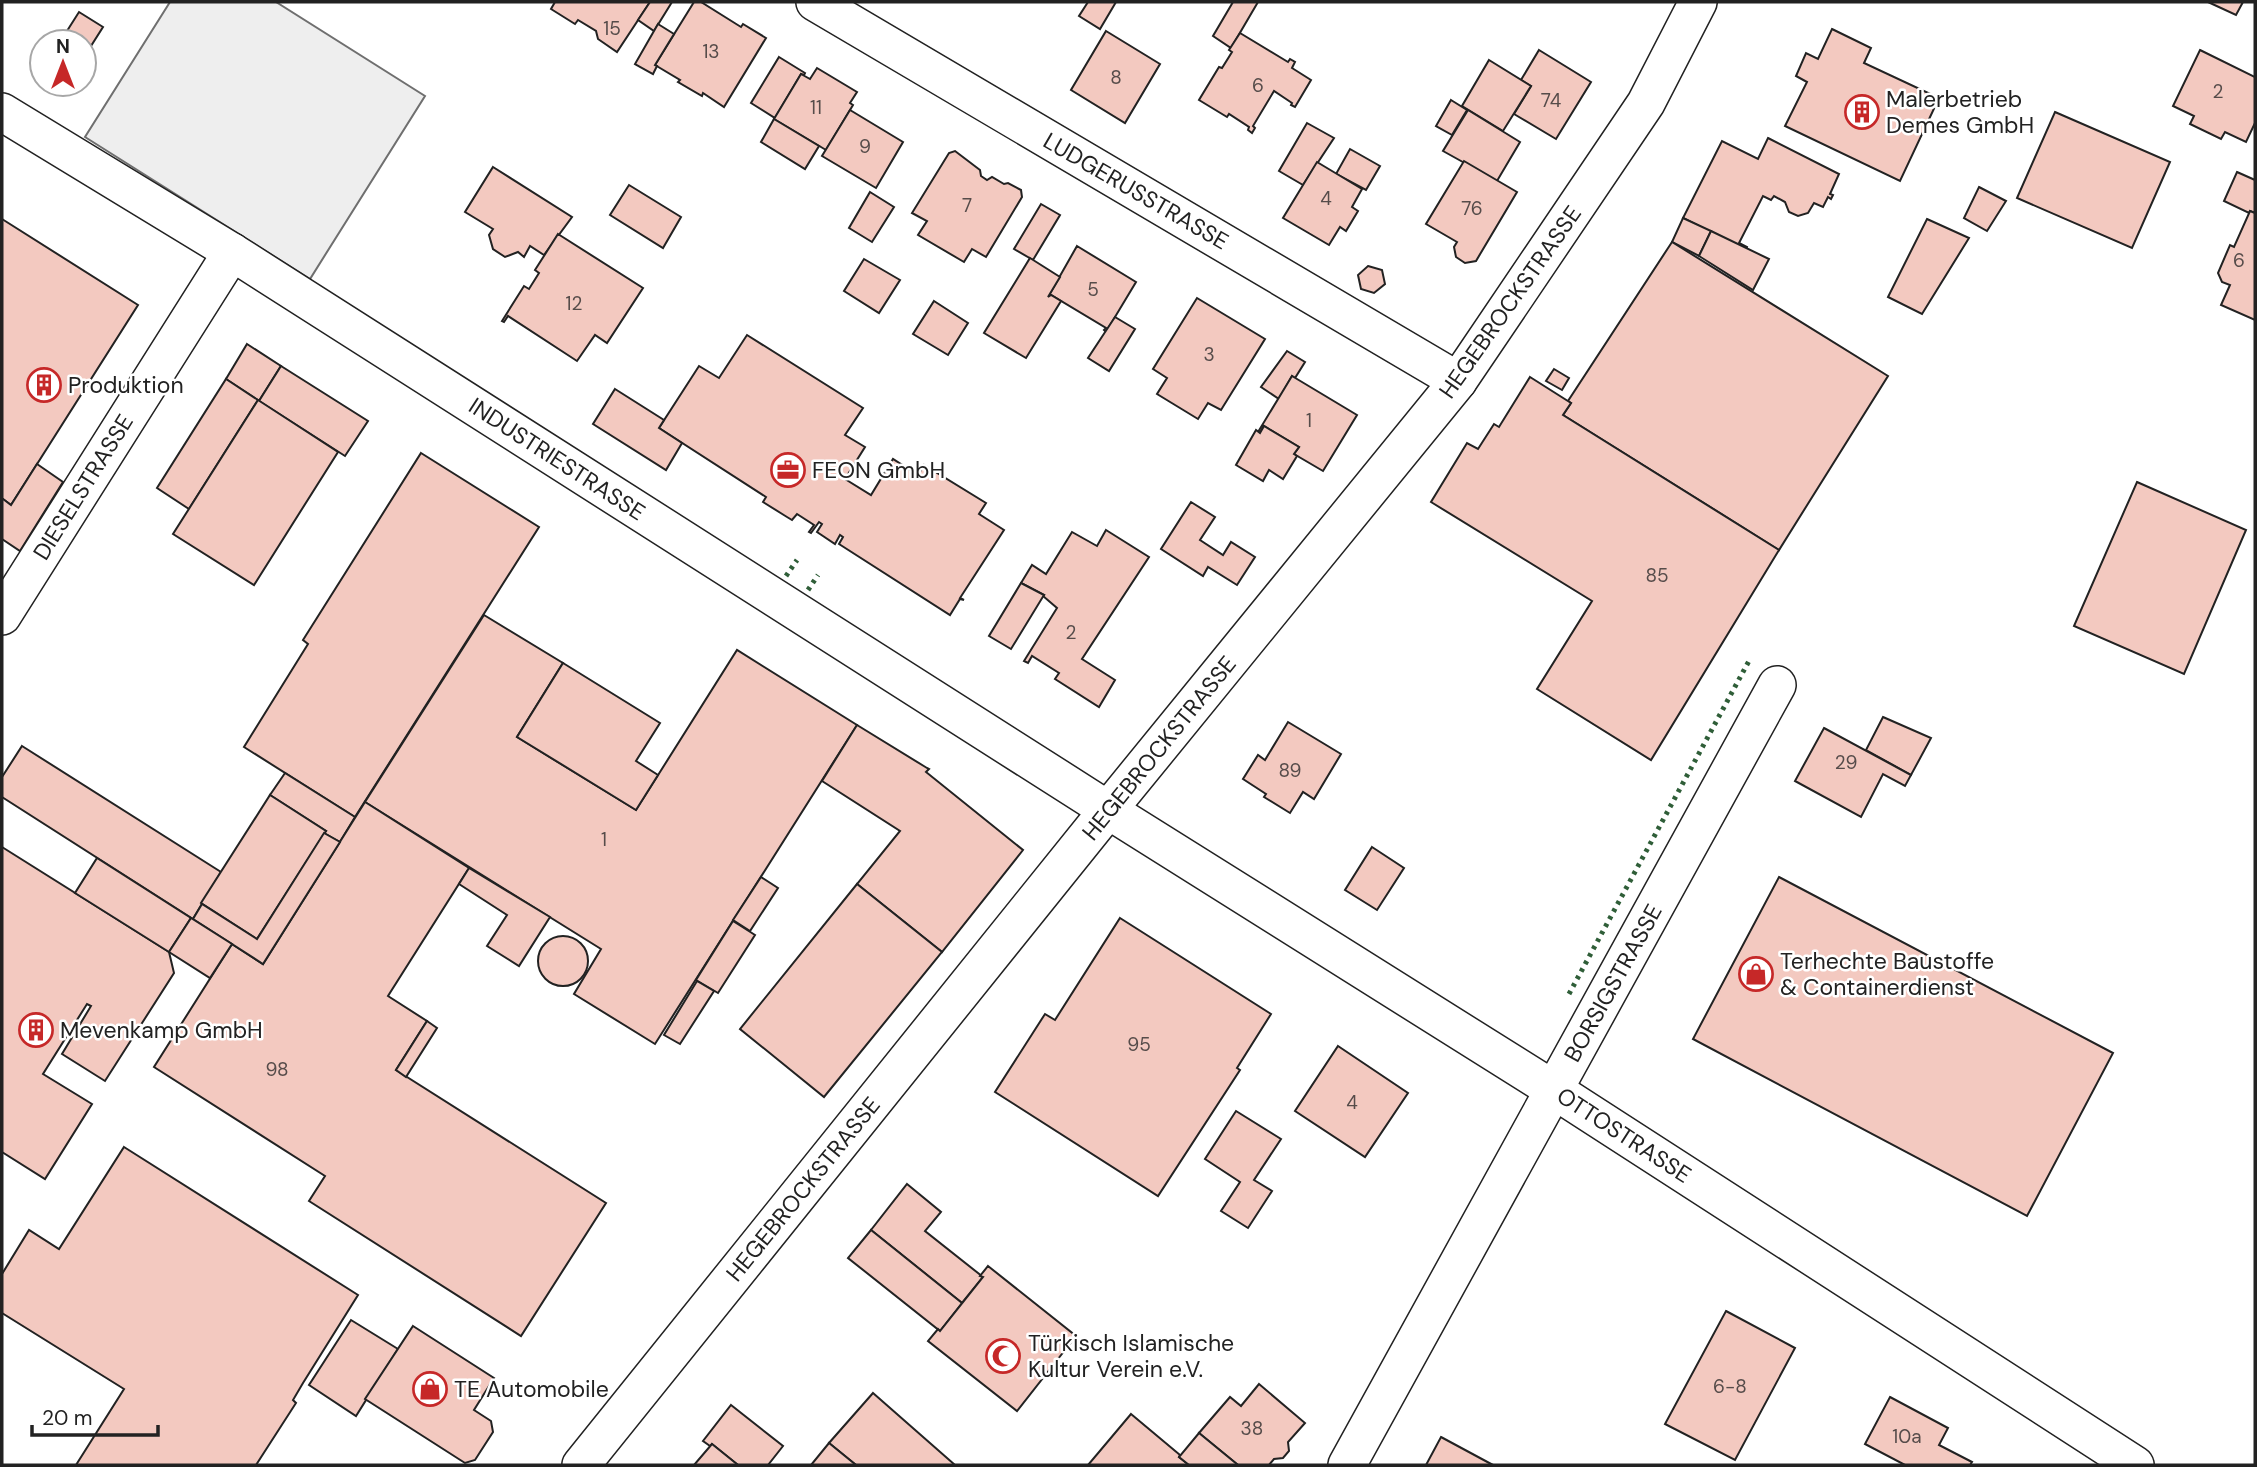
<svg xmlns="http://www.w3.org/2000/svg" width="2257" height="1467" font-family="'DM Sans',sans-serif">
<style>
.green{fill:#eee;stroke:#6f6f6f;stroke-width:2}
.building{fill:#f3c9c0;stroke:#222;stroke-width:2}
.lines{fill:none;stroke-linecap:round;stroke-linejoin:round}
.street-casing{stroke:#222;stroke-width:40}
.street{stroke:#fff;stroke-width:37}
.hedge{stroke:#2f5e38;stroke-width:5;stroke-dasharray:3.5 5;stroke-linecap:butt}
.labels{text-anchor:middle;stroke-width:5;stroke-linejoin:round;paint-order:stroke}
.number-label{font-size:19px;fill:#564c4a}
.poi-label{font-size:23px;fill:#222;stroke:#fff;text-anchor:start}
.street-label{font-size:23px;fill:#222;stroke:#fff}
</style>
<rect width="100%" height="100%" fill="#fff"/>
<path class="green" d="M 170,2 L 276,2 L 425,96 L 310,279 L 85,137 Z"/>
<g class="building">
<path d="M 555,2 L 650,2 L 617,52 L 598,39 L 596,31 L 578,20 L 575,24 L 551,9 Z"/>
<path d="M 650,2 L 672,2 L 654,31 L 638,20 Z"/>
<path d="M 694,2 L 701,2 L 741,27 L 743,24 L 766,38 L 724,107 L 703,93 L 702,96 L 678,82 L 680,80 L 655,65 Z"/>
<path d="M 1088,2 L 1116,2 L 1100,29 L 1079,16 Z"/>
<path d="M 1233,2 L 1258,2 L 1231,48 L 1213,36 Z"/>
<path d="M 2208,2 L 2243,2 L 2236,15 Z"/>
<path d="M 79,12 L 103,27 L 84,57 L 84,42 L 60,42 Z"/>
<path d="M 658,24 L 674,34 L 655,65 L 657,66 L 653,74 L 635,64 Z"/>
<path d="M 1832,29 L 1871,48 L 1864,63 L 1939,98 L 1900,181 L 1785,126 L 1807,82 L 1796,76 L 1806,53 L 1818,59 Z"/>
<path d="M 1106,31 L 1160,64 L 1125,123 L 1071,90 Z"/>
<path d="M 1240,33 L 1288,62 L 1290,59 L 1295,62 L 1292,68 L 1311,80 L 1295,107 L 1291,105 L 1292,103 L 1274,91 L 1253,126 L 1255,128 L 1252,133 L 1248,130 L 1249,127 L 1229,114 L 1227,117 L 1199,100 L 1219,67 L 1222,68 L 1232,52 L 1229,50 Z"/>
<path d="M 1539,50 L 1591,82 L 1556,139 L 1514,114 L 1531,86 L 1521,80 Z"/>
<path d="M 2200,50 L 2255,77 L 2255,123 L 2246,142 L 2225,132 L 2221,139 L 2190,124 L 2194,116 L 2173,106 Z"/>
<path d="M 779,57 L 805,73 L 804,75 L 801,74 L 775,118 L 751,103 Z"/>
<path d="M 1489,60 L 1531,86 L 1503,131 L 1462,106 Z"/>
<path d="M 817,68 L 857,92 L 850,103 L 853,105 L 826,150 L 774,119 L 801,74 L 810,79 Z"/>
<path d="M 1451,100 L 1467,110 L 1452,135 L 1436,126 Z"/>
<path d="M 850,110 L 903,142 L 876,188 L 822,156 Z"/>
<path d="M 1468,110 L 1520,142 L 1497,181 L 1443,151 Z"/>
<path d="M 2055,112 L 2170,162 L 2132,248 L 2017,198 Z"/>
<path d="M 774,119 L 819,146 L 805,169 L 761,142 Z"/>
<path d="M 1307,123 L 1334,138 L 1303,185 L 1279,171 Z"/>
<path d="M 1768,138 L 1839,174 L 1830,194 L 1833,195 L 1831,199 L 1828,197 L 1823,207 L 1814,203 L 1808,213 L 1798,216 L 1789,212 L 1785,202 L 1774,196 L 1771,200 L 1763,196 L 1739,243 L 1747,247 L 1746,250 L 1683,218 L 1722,141 L 1758,159 Z"/>
<path d="M 1350,149 L 1380,166 L 1366,190 L 1336,174 Z"/>
<path d="M 955,151 L 980,170 L 981,176 L 987,180 L 992,177 L 1004,184 L 1008,183 L 1021,190 L 1022,197 L 986,257 L 972,249 L 964,262 L 918,235 L 927,221 L 912,213 L 949,153 Z"/>
<path d="M 1464,161 L 1517,192 L 1476,261 L 1465,263 L 1456,257 L 1454,247 L 1457,242 L 1426,224 Z"/>
<path d="M 1317,162 L 1362,189 L 1352,207 L 1358,211 L 1346,231 L 1340,227 L 1329,245 L 1283,218 Z"/>
<path d="M 493,167 L 572,217 L 544,255 L 530,246 L 524,257 L 518,252 L 505,257 L 493,249 L 489,235 L 493,229 L 465,212 Z"/>
<path d="M 2237,172 L 2255,180 L 2255,213 L 2250,211 L 2249,213 L 2224,201 Z"/>
<path d="M 629,185 L 681,217 L 663,248 L 610,215 Z"/>
<path d="M 1979,187 L 2006,201 L 1987,231 L 1964,218 Z"/>
<path d="M 870,192 L 894,207 L 872,242 L 849,228 Z"/>
<path d="M 1041,204 L 1060,215 L 1033,260 L 1014,249 Z"/>
<path d="M 2250,211 L 2255,213 L 2255,320 L 2221,305 L 2230,285 L 2222,282 L 2218,273 L 2230,245 L 2234,247 Z"/>
<path d="M 1683,218 L 1711,231 L 1699,256 L 1672,242 Z"/>
<path d="M 2,219 L 138,305 L 11,505 L 3,499 L 2,500 Z"/>
<path d="M 1927,219 L 1969,238 L 1922,314 L 1888,297 Z"/>
<path d="M 1711,231 L 1769,259 L 1753,290 L 1699,256 Z"/>
<path d="M 558,234 L 643,288 L 607,343 L 595,335 L 577,361 L 508,316 L 504,322 L 502,321 L 524,286 L 529,289 L 539,273 L 535,270 Z"/>
<path d="M 1672,242 L 1888,376 L 1779,550 L 1563,415 L 1571,403 L 1568,401 Z"/>
<path d="M 1077,246 L 1136,282 L 1106,332 L 1104,330 L 1106,328 L 1051,295 L 1048,297 Z"/>
<path d="M 1030,258 L 1060,277 L 1048,297 L 1051,295 L 1061,301 L 1026,358 L 984,333 Z"/>
<path d="M 864,259 L 900,280 L 879,313 L 844,291 Z"/>
<path d="M 1368,266 L 1382,270 L 1385,284 L 1374,293 L 1361,289 L 1358,275 Z"/>
<path d="M 1197,298 L 1265,339 L 1221,410 L 1208,403 L 1198,419 L 1157,394 L 1167,378 L 1153,369 Z"/>
<path d="M 934,301 L 968,323 L 948,355 L 913,334 Z"/>
<path d="M 1115,317 L 1135,329 L 1109,371 L 1088,358 Z"/>
<path d="M 747,335 L 863,408 L 845,435 L 865,447 L 845,479 L 871,495 L 893,459 L 918,475 L 924,465 L 986,503 L 979,514 L 1004,530 L 960,598 L 964,600 L 960,599 L 950,615 L 839,544 L 843,537 L 840,535 L 835,544 L 817,532 L 822,524 L 819,522 L 811,533 L 809,532 L 814,525 L 797,514 L 792,520 L 787,517 L 763,502 L 766,497 L 659,428 L 699,366 L 719,378 Z"/>
<path d="M 247,344 L 281,366 L 259,401 L 226,379 Z"/>
<path d="M 1287,351 L 1305,362 L 1295,378 L 1292,376 L 1279,399 L 1261,387 Z"/>
<path d="M 281,366 L 368,421 L 345,456 L 259,401 Z"/>
<path d="M 1554,369 L 1569,378 L 1562,390 L 1546,381 Z"/>
<path d="M 1292,376 L 1357,415 L 1323,471 L 1294,454 L 1299,447 L 1264,426 L 1260,433 L 1258,432 Z"/>
<path d="M 1530,377 L 1571,403 L 1563,415 L 1779,550 L 1651,760 L 1537,689 L 1592,601 L 1431,502 L 1467,443 L 1478,449 L 1494,424 L 1499,427 Z"/>
<path d="M 226,379 L 258,400 L 189,509 L 157,488 Z"/>
<path d="M 615,389 L 664,420 L 659,428 L 682,443 L 666,470 L 593,424 Z"/>
<path d="M 258,400 L 338,452 L 254,585 L 173,534 Z"/>
<path d="M 1264,426 L 1299,447 L 1294,454 L 1297,456 L 1283,479 L 1269,470 L 1263,481 L 1236,465 L 1256,430 L 1260,433 Z"/>
<path d="M 421,453 L 539,527 L 355,817 L 244,747 L 308,644 L 303,640 Z"/>
<path d="M 37,464 L 63,482 L 20,551 L 2,539 L 2,500 L 3,499 L 11,505 Z"/>
<path d="M 2137,482 L 2246,530 L 2184,674 L 2074,626 Z"/>
<path d="M 1191,502 L 1215,517 L 1200,540 L 1223,555 L 1231,542 L 1255,557 L 1237,585 L 1208,567 L 1203,576 L 1161,549 Z"/>
<path d="M 1106,530 L 1149,557 L 1082,659 L 1115,680 L 1099,707 L 1055,679 L 1059,673 L 1032,656 L 1028,663 L 1024,661 L 1057,608 L 1043,596 L 1044,595 L 1021,583 L 1032,565 L 1046,574 L 1072,532 L 1097,546 Z"/>
<path d="M 1021,583 L 1044,595 L 1011,649 L 989,636 Z"/>
<path d="M 484,615 L 563,663 L 517,737 L 636,810 L 737,650 L 857,725 L 655,1044 L 574,994 L 601,949 L 365,802 Z"/>
<path d="M 563,663 L 660,723 L 636,761 L 658,775 L 636,810 L 517,737 Z"/>
<path d="M 1883,717 L 1931,738 L 1911,775 L 1866,750 Z"/>
<path d="M 1288,722 L 1341,754 L 1314,799 L 1303,792 L 1290,813 L 1264,797 L 1266,794 L 1243,779 L 1258,755 L 1265,760 Z"/>
<path d="M 857,725 L 927,768 L 929,769 L 926,772 L 1023,850 L 942,952 L 857,884 L 900,831 L 822,781 Z"/>
<path d="M 1824,728 L 1911,775 L 1905,786 L 1883,774 L 1861,817 L 1795,781 Z"/>
<path d="M 22,746 L 221,872 L 193,919 L 2,797 L 2,777 Z"/>
<path d="M 285,773 L 355,817 L 340,842 L 324,833 L 326,831 L 270,795 Z"/>
<path d="M 270,795 L 326,831 L 257,939 L 201,903 Z"/>
<path d="M 365,802 L 469,868 L 388,996 L 427,1021 L 396,1070 L 606,1203 L 521,1336 L 309,1201 L 325,1176 L 154,1067 L 232,944 L 263,964 Z"/>
<path d="M 324,833 L 340,842 L 263,964 L 193,919 L 202,904 L 257,939 Z"/>
<path d="M 2,847 L 169,952 L 174,973 L 105,1081 L 62,1054 L 91,1006 L 87,1004 L 43,1074 L 92,1104 L 45,1179 L 2,1152 Z"/>
<path d="M 1372,847 L 1404,868 L 1377,910 L 1345,890 Z"/>
<path d="M 97,858 L 191,918 L 169,952 L 75,893 Z"/>
<path d="M 469,868 L 550,917 L 519,966 L 487,946 L 507,915 L 459,884 Z"/>
<path d="M 761,877 L 778,888 L 750,931 L 733,920 Z"/>
<path d="M 1779,877 L 2113,1053 L 2027,1216 L 1693,1039 Z"/>
<path d="M 857,884 L 942,952 L 824,1097 L 740,1029 Z"/>
<path d="M 191,918 L 232,944 L 210,978 L 169,952 Z"/>
<path d="M 1120,918 L 1271,1014 L 1237,1068 L 1240,1070 L 1158,1196 L 995,1092 L 1045,1014 L 1055,1020 Z"/>
<path d="M 733,921 L 755,935 L 718,993 L 696,980 Z"/>
<circle cx="563" cy="961" r="25"/>
<path d="M 697,981 L 714,991 L 680,1044 L 664,1035 Z"/>
<path d="M 427,1021 L 437,1028 L 406,1077 L 396,1070 Z"/>
<path d="M 1338,1046 L 1408,1093 L 1365,1157 L 1295,1111 Z"/>
<path d="M 1236,1111 L 1281,1139 L 1254,1180 L 1272,1191 L 1248,1228 L 1221,1211 L 1240,1182 L 1205,1159 Z"/>
<path d="M 124,1147 L 358,1295 L 303,1383 L 293,1400 L 296,1403 L 256,1465 L 76,1465 L 124,1389 L 2,1313 L 2,1274 L 29,1230 L 59,1249 Z"/>
<path d="M 907,1184 L 941,1212 L 925,1231 L 983,1277 L 962,1303 L 871,1230 Z"/>
<path d="M 871,1230 L 962,1303 L 940,1331 L 848,1258 Z"/>
<path d="M 988,1266 L 1076,1336 L 1017,1411 L 928,1341 L 938,1329 L 940,1331 L 983,1277 L 980,1276 Z"/>
<path d="M 1726,1311 L 1795,1348 L 1735,1460 L 1665,1424 Z"/>
<path d="M 351,1320 L 398,1349 L 356,1416 L 309,1385 Z"/>
<path d="M 413,1326 L 494,1378 L 474,1410 L 491,1421 L 493,1432 L 475,1460 L 465,1463 L 365,1399 Z"/>
<path d="M 1259,1384 L 1305,1423 L 1288,1442 L 1289,1451 L 1283,1458 L 1274,1459 L 1269,1465 L 1238,1465 L 1199,1433 L 1230,1397 L 1241,1406 Z"/>
<path d="M 873,1393 L 955,1465 L 856,1465 L 829,1443 Z"/>
<path d="M 1890,1397 L 1948,1428 L 1939,1445 L 1972,1462 L 1970,1465 L 1905,1465 L 1865,1444 Z"/>
<path d="M 731,1405 L 783,1446 L 768,1465 L 738,1465 L 712,1444 L 710,1446 L 703,1441 Z"/>
<path d="M 1131,1414 L 1180,1455 L 1179,1457 L 1189,1465 L 1088,1465 Z"/>
<path d="M 1199,1433 L 1238,1465 L 1189,1465 L 1179,1457 Z"/>
<path d="M 1441,1437 L 1493,1465 L 1426,1465 Z"/>
<path d="M 829,1443 L 856,1465 L 811,1465 Z"/>
<path d="M 712,1444 L 738,1465 L 694,1465 Z"/>
</g>
<g class="lines">
<g class="street-casing">
<g id="street">
<path d="M 815,2 L 1458,381"/>
<path d="M 2,112 L 232,252 L 1108,810 L 1554,1090 L 2135,1465"/>
<path d="M 2,616 L 232,252"/>
<path d="M 581,1465 L 1108,810 L 1458,381 L 1646,103 L 1698,2"/>
<path d="M 1347,1465 L 1777,685"/>
</g>
</g>
<use href="#street" class="street"/>
<g class="hedge">
<path d="M 786,576 L 797,560"/>
<path d="M 808,590 L 818,575"/>
<path d="M 1569,994 L 1750,659"/>
</g>
</g>
<defs>
<g id="building-ring" transform="scale(1.75)"><circle r="9.5" fill="#fff" stroke="#c62828" stroke-width="1.5"/><path d="M-4-6H4V6H1V3H-1V6H-4ZM-2.5-4.3h1.7v1.8h-1.7ZM.8-4.3h1.7v1.8H.8ZM-2.5-1h1.7V.8h-1.7ZM.8-1h1.7V.8H.8Z" fill="#c62828"/></g>
<g id="office-ring" transform="scale(1.75)"><circle r="9.5" fill="#fff" stroke="#c62828" stroke-width="1.5"/><path d="M-6-3h4V-5.5h4V-3h4V5H-6ZM-1-4.5V-3h2v-1.5ZM-6 0V1H6V0Z" fill="#c62828"/></g>
<g id="shop-ring" transform="scale(1.75)"><circle r="9.5" fill="#fff" stroke="#c62828" stroke-width="1.5"/><path d="M-5-2.5h2.3a2.7 3.5 0 0 1 5.4 0H5L5.5 6h-11ZM-1.5-2.5h3a1.5 2.3 0 0 0-3 0Z" fill="#c62828"/></g>
<g id="mosque-ring" transform="scale(1.75)"><circle r="9.5" fill="#fff" stroke="#c62828" stroke-width="1.5"/><path d="M3.5-4.9A6 6 0 1 0 3.5 4.9A5 5 0 1 1 3.5-4.9Z" fill="#c62828"/></g>
</defs>
<g fill-rule="evenodd">
<use href="#building-ring" x="1862" y="112"/>
<use href="#building-ring" x="44" y="385"/>
<use href="#office-ring" x="788" y="470"/>
<use href="#shop-ring" x="1756" y="974"/>
<use href="#building-ring" x="36" y="1030"/>
<use href="#mosque-ring" x="1003" y="1356"/>
<use href="#shop-ring" x="430" y="1389"/>
</g>
<g class="labels">
<g class="number-label">
<text x="612" y="35">15</text>
<text x="711" y="58">13</text>
<text x="1116" y="84">8</text>
<text x="1258" y="92">6</text>
<text x="2218" y="98">2</text>
<text x="1551" y="107">74</text>
<text x="816" y="114">11</text>
<text x="865" y="153">9</text>
<text x="1326" y="205">4</text>
<text x="967" y="212">7</text>
<text x="1472" y="215">76</text>
<text x="2239" y="267">6</text>
<text x="1093" y="296">5</text>
<text x="574" y="310">12</text>
<text x="1209" y="361">3</text>
<text x="1309" y="427">1</text>
<text x="1657" y="582">85</text>
<text x="1071" y="639">2</text>
<text x="1846" y="769">29</text>
<text x="1290" y="777">89</text>
<text x="604" y="846">1</text>
<text x="1139" y="1051">95</text>
<text x="277" y="1076">98</text>
<text x="1352" y="1109">4</text>
<text x="1730" y="1393">6-8</text>
<text x="1252" y="1435">38</text>
<text x="1907" y="1443">10a</text>
</g>
<g class="poi-label">
<text x="1886" y="107">Malerbetrieb<tspan x="1886" dy="26">Demes GmbH</tspan></text>
<text x="68" y="393">Produktion</text>
<text x="812" y="478">FEON GmbH</text>
<text x="1780" y="969">Terhechte Baustoffe<tspan x="1780" dy="26">&amp; Containerdienst</tspan></text>
<text x="60" y="1038">Mevenkamp GmbH</text>
<text x="1028" y="1351">Türkisch Islamische<tspan x="1028" dy="26">Kultur Verein e.V.</tspan></text>
<text x="454" y="1397">TE Automobile</text>
</g>
<g class="street-label">
<text transform="translate(1136 191) rotate(30)" y="8">LUDGERUSSTRASSE</text>
<text transform="translate(1510 302) rotate(-55)" y="8">HEGEBROCKSTRASSE</text>
<text transform="translate(557 459) rotate(33)" y="8">INDUSTRIESTRASSE</text>
<text transform="translate(83 487) rotate(-58)" y="8">DIESELSTRASSE</text>
<text transform="translate(1159 748) rotate(-51)" y="8">HEGEBROCKSTRASSE</text>
<text transform="translate(1613 983) rotate(-61)" y="8">BORSIGSTRASSE</text>
<text transform="translate(1624 1135) rotate(33)" y="8">OTTOSTRASSE</text>
<text transform="translate(803 1189) rotate(-51)" y="8">HEGEBROCKSTRASSE</text>
</g>
</g>
<rect width="2257" height="1467" fill="none" stroke="#222222" stroke-width="7"/>
<g transform="translate(63 63)"><circle r="33" fill="#ffffff" stroke="#a7a7a7" stroke-width="2"/>
<path d="M0-5L12 26L0 18L-12 26Z" fill="#c62828"/>
<text y="-10" font-size="19" font-weight="bold" text-anchor="middle" fill="#222222">N</text>
</g>
<path d="M32 1425v10h126v-10" fill="none" stroke="#222222" stroke-width="3.5"/>
<text x="42" y="1425" font-size="21" fill="#222222" stroke="#ffffff" stroke-width="5" paint-order="stroke">20 m</text>
</svg>
